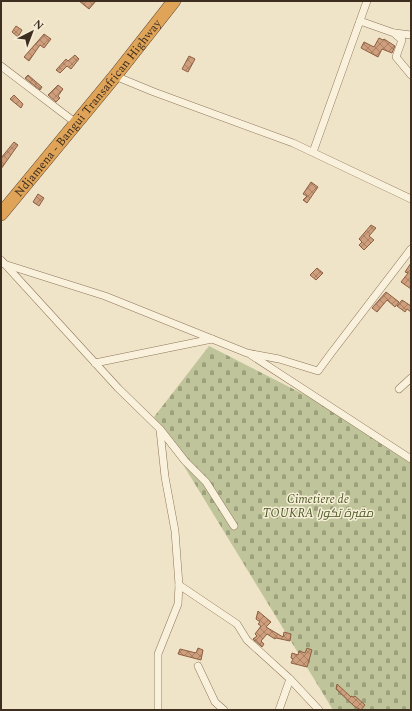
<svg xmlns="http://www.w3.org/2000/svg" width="412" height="711" font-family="Spectral,Cairo,serif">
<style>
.cemetery{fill:url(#cemetery-stones)}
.building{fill:url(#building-cross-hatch);stroke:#8d5f41}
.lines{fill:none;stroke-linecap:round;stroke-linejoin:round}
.street-casing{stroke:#8d765c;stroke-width:8}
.highway-casing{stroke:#5b4430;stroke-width:14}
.street{stroke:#faf1dc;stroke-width:7}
.highway{stroke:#e0a458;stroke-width:13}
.labels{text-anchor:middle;stroke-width:3;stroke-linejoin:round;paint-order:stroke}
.street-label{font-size:12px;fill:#3d2e20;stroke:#f7eed8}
.park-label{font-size:12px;font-style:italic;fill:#4d5a26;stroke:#f7eed8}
</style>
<defs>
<pattern id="cemetery-stones" width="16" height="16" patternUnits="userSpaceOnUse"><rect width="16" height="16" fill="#bfc49a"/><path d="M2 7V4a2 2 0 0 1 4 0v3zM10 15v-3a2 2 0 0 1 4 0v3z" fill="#9ca07d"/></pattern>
<pattern id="building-cross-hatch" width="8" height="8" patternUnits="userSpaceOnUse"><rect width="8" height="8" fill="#cf9f7d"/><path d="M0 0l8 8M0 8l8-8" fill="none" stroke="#a98266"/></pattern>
</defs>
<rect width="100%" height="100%" fill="#f0e4c8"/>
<path class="cemetery" d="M 209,346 L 362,424 L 411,457 L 411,710 L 333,710 L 154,417 Z"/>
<g class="building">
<path d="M 79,1 L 96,1 L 89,9 Z"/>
<path d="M 16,26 L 22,30 L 18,37 L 12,32 Z"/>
<path d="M 44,34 L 51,39 L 44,48 L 40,45 L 29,61 L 24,57 Z"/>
<path d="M 379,38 L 383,40 L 384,39 L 395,46 L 392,53 L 382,49 L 378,57 L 361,48 L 364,42 L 374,47 Z"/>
<path d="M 75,55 L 79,59 L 71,69 L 67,66 L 60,73 L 56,70 L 66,59 L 68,61 Z"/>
<path d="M 189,56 L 195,59 L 188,72 L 182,69 Z"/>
<path d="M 28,75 L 42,87 L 40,90 L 25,78 Z"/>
<path d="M 58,85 L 63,89 L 58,96 L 60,98 L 56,102 L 48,95 Z"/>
<path d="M 14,95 L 23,104 L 21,108 L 10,99 Z"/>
<path d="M 14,142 L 18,145 L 1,169 L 1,158 Z"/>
<path d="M 311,182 L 318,187 L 307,203 L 303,200 L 307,196 L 303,194 Z"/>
<path d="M 38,194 L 44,198 L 39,206 L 33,202 Z"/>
<path d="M 371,225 L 376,228 L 369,236 L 374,240 L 364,250 L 359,245 L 362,242 L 359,239 Z"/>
<path d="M 411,263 L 411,289 L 401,282 L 408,273 L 405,272 Z"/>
<path d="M 317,268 L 323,273 L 316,280 L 310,275 Z"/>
<path d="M 386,292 L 399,302 L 395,307 L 387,300 L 377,312 L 372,308 Z"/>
<path d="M 402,300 L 411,306 L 411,312 L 407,309 L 405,312 L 397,306 Z"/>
<path d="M 258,611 L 271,622 L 266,627 L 283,637 L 284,632 L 291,634 L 290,641 L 276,638 L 275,639 L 267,634 L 261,641 L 264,644 L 262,647 L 253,639 L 257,636 L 255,634 L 261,626 L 258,624 L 260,622 L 256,619 Z"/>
<path d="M 198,648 L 203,650 L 201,660 L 178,654 L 180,649 L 196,653 Z"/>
<path d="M 307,648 L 312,650 L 307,667 L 291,663 L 293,659 L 291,658 L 292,653 L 298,655 L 299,651 L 305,653 Z"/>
<path d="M 337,684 L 351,697 L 351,696 L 353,697 L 355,696 L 365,705 L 361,710 L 354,706 L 336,689 Z"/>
</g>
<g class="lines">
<g class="street-casing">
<g id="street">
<path d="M 360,21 L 394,33 L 402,40 L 396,57 L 411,75"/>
<path d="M 395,33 L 411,35"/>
<path d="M 1,66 L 76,123"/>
<path d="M 115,76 L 154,92 L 293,143 L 411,199"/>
<path d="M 313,152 L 367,1"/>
<path d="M 1,260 L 118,388 L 160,429 L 185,461 L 206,482 L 234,526"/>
<path d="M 4,264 L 105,296 L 247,353 L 279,359 L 318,371 L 332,352 L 411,249"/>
<path d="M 251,355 L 411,459"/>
<path d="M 95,363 L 212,339"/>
<path d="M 399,389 L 411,378"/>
<path d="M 179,585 L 237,624 L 247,640 L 290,679 L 279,710"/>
<path d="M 198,666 L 215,702 L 224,710"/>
<path d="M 290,679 L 319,710"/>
<path d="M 158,710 L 158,654 L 178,604 L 179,585 L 175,531 L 165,477 L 160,430"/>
</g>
</g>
<g class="highway-casing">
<g id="highway">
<path id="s1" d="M 1,214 L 115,76 L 174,1"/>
</g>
</g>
<use href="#street" class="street"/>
<use href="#highway" class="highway"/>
</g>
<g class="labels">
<g class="street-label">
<text dy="4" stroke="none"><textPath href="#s1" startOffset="137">Ndjamena - Bangui Transafrican Highway</textPath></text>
</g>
<g class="park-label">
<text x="318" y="503">Cimetiere de<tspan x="318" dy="14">TOUKRA مقبرة تكورا</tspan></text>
</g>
</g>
<rect width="412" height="711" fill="none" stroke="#3d2e20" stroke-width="4"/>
<g transform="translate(32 32) rotate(42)" stroke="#f7eed8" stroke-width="3" paint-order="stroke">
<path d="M0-3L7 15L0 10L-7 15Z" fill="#3d2e20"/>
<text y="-6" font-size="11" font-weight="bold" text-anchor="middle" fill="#3d2e20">N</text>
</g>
</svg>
